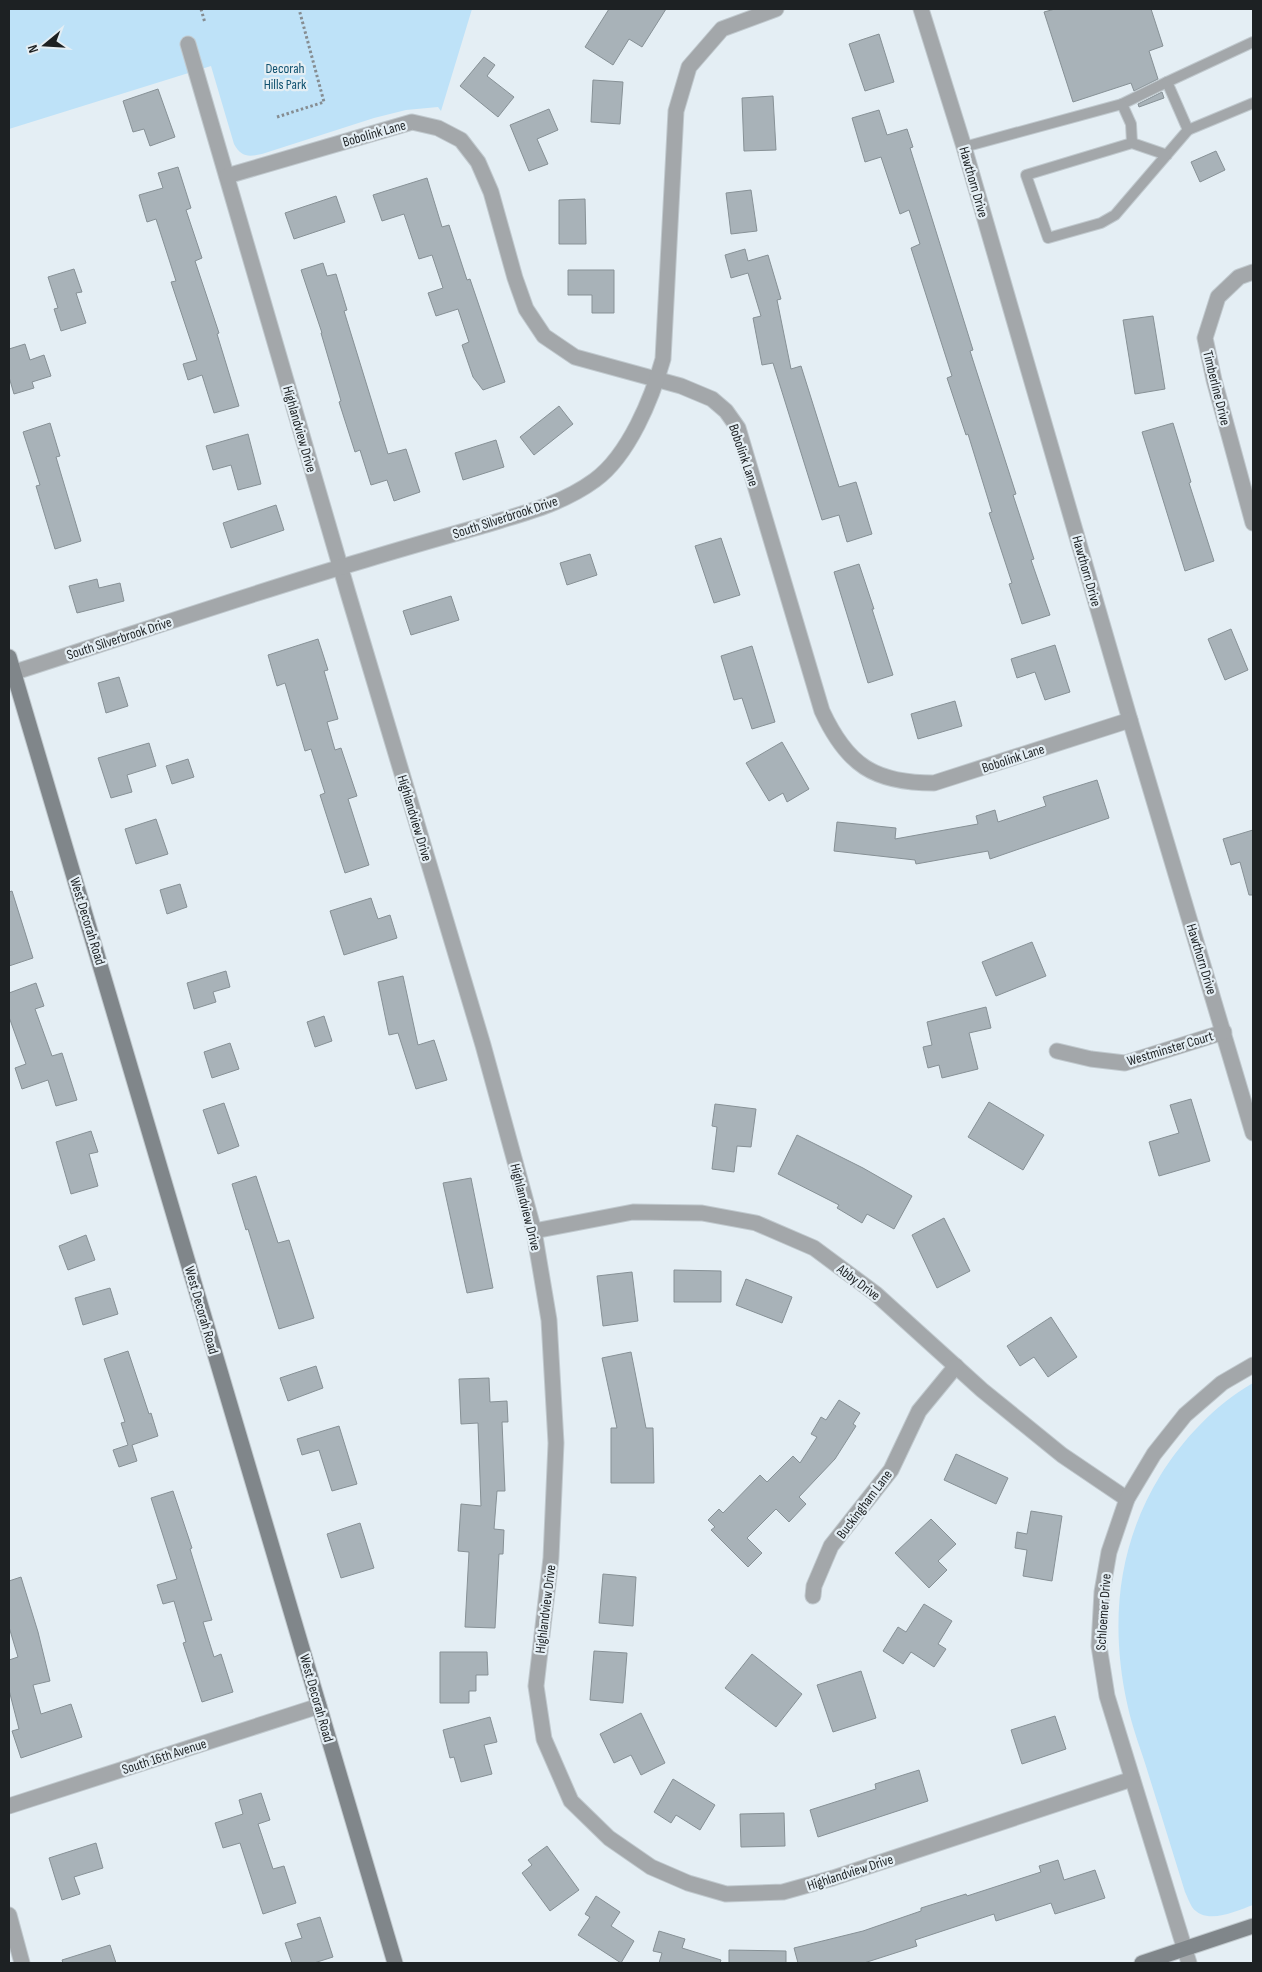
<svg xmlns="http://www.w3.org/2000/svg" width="1262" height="1972" font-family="'Sofia Sans Condensed',sans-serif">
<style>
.green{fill:#bee2f8}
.building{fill:#a8b2b8;stroke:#879196}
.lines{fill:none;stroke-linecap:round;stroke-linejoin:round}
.lane-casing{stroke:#c0c9ce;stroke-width:12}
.street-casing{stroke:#c0c9ce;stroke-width:17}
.secondary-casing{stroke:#c0c9ce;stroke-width:17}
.path{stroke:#868d92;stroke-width:3;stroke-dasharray:2.5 2.5;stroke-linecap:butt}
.lane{stroke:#a3a7aa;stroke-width:10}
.street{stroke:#a3a7aa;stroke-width:15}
.secondary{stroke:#80868a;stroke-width:15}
.labels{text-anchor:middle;stroke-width:4.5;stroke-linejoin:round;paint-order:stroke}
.park-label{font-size:14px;fill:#115270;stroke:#e4eef4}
.street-label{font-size:14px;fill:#1d2123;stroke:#e4eef4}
</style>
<rect width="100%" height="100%" fill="#e4eef4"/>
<g class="green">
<path d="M 9,9 L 472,9 L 441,111 L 438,107 L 406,110 L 374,118 L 262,154 C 248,157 241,157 234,144 L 211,66 L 9,129 Z"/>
<path d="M 1253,1383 L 1253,1905 C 1236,1911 1206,1926 1192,1907 C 1189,1902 1187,1896 1185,1892 C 1173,1853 1161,1814 1149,1776 C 1142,1752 1132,1728 1127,1703 C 1110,1624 1117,1546 1160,1476 C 1183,1439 1215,1405 1253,1383 Z"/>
</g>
<g class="building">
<path d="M 609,9 L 666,9 L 642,47 L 629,39 L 613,65 L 585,47 Z"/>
<path d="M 1055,9 L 1151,9 L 1163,46 L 1149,51 L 1158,79 L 1134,91 L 1131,83 L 1073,102 L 1044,12 Z"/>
<path d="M 879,34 L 894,82 L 865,91 L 849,44 Z"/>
<path d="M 484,57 L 495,65 L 487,76 L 514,97 L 498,117 L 460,86 Z"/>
<path d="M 593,80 L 623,82 L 620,124 L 591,122 Z"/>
<path d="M 158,89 L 175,137 L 150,146 L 144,129 L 133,132 L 123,101 Z"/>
<path d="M 1162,92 L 1164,98 L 1139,107 L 1138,104 Z"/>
<path d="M 773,96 L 776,150 L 744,151 L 742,98 Z"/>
<path d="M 549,109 L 558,130 L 537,139 L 548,164 L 529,171 L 510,125 Z"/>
<path d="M 879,110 L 887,135 L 907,129 L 913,147 L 910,148 L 973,350 L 970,351 L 1016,494 L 1013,495 L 1034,559 L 1031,560 L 1050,615 L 1022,624 L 1009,584 L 1012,583 L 989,513 L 992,512 L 968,434 L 966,435 L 947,378 L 952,376 L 911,248 L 920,244 L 909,210 L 900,214 L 881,157 L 865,162 L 852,118 Z"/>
<path d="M 1216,151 L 1225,170 L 1200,182 L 1191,162 Z"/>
<path d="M 178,167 L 191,208 L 186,210 L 202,258 L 195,261 L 219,333 L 217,334 L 239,406 L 214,413 L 202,375 L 188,380 L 183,364 L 197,360 L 171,282 L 176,281 L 156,219 L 147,222 L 139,195 L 163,188 L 158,173 Z"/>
<path d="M 427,178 L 442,227 L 449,225 L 467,280 L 470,279 L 505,382 L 483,390 L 473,377 L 462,345 L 469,342 L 458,309 L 436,316 L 428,293 L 443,288 L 432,255 L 419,259 L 404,214 L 382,221 L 373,195 Z"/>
<path d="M 751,190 L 757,231 L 731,234 L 726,193 Z"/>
<path d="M 336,196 L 345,222 L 294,239 L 285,213 Z"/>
<path d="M 585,199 L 586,244 L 559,244 L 559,200 Z"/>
<path d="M 745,249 L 748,261 L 768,255 L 781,299 L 777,300 L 791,369 L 801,366 L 839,487 L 856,482 L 872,534 L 847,542 L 839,515 L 822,520 L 773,363 L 762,365 L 753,318 L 761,316 L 748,273 L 731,278 L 725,255 Z"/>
<path d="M 323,263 L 327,276 L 336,274 L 347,310 L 344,311 L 388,454 L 406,449 L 420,492 L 394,501 L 387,480 L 371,485 L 360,450 L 355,452 L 339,402 L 341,401 L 321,333 L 322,333 L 301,270 Z"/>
<path d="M 74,269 L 82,292 L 76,293 L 86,323 L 61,331 L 54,309 L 58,308 L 48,277 Z"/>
<path d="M 568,270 L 614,270 L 614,313 L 592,313 L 592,295 L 568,295 Z"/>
<path d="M 1153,316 L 1165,389 L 1135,394 L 1123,320 Z"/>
<path d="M 25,344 L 30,360 L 44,355 L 51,376 L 32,382 L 34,388 L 14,394 L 9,377 L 9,349 Z"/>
<path d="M 559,406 L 573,424 L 534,455 L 520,437 Z"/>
<path d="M 50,423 L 60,456 L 56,457 L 81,541 L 55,549 L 36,486 L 40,485 L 23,432 Z"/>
<path d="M 1173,423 L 1191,482 L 1189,483 L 1214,561 L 1185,571 L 1142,432 Z"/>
<path d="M 248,434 L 261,484 L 238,490 L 231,465 L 213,470 L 206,446 Z"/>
<path d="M 496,440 L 504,467 L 463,480 L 455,453 Z"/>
<path d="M 276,505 L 284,530 L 231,548 L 223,523 Z"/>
<path d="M 721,538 L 740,595 L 714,603 L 695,546 Z"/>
<path d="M 590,554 L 597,575 L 567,585 L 560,563 Z"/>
<path d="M 859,564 L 874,609 L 872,609 L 893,675 L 868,683 L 834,572 Z"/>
<path d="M 97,579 L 99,588 L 120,583 L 124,601 L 77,613 L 69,586 Z"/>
<path d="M 451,596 L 459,620 L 411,635 L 403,611 Z"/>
<path d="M 1231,629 L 1248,670 L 1225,680 L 1208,639 Z"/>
<path d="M 318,639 L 328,670 L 324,671 L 338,719 L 327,722 L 335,750 L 341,748 L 357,796 L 348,799 L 369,865 L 345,873 L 320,795 L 325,793 L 311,749 L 305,751 L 285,683 L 277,686 L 268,655 Z"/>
<path d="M 1055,645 L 1070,692 L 1045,700 L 1035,672 L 1017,678 L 1011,659 Z"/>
<path d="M 752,646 L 775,722 L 752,729 L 742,698 L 734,700 L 721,656 Z"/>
<path d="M 119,677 L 128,706 L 106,713 L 98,683 Z"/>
<path d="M 955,701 L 962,726 L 918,739 L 911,714 Z"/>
<path d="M 782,742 L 809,789 L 787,802 L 783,793 L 769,801 L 746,763 Z"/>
<path d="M 149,743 L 156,766 L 127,775 L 132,792 L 111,798 L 98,758 Z"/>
<path d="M 188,759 L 194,777 L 172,784 L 166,766 Z"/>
<path d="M 1097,780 L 1109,818 L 990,859 L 988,851 L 916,864 L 915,860 L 834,851 L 837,822 L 896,828 L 895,839 L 978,824 L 976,816 L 995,810 L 998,822 L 1046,806 L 1043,797 Z"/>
<path d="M 156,819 L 168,854 L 136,864 L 125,829 Z"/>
<path d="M 1253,830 L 1253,895 L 1249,895 L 1240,862 L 1231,865 L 1223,839 Z"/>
<path d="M 180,884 L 187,907 L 167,914 L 160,890 Z"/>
<path d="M 12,891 L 33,958 L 9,966 L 9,892 Z"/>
<path d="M 371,898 L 378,919 L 390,915 L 397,938 L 344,955 L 330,911 Z"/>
<path d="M 1032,942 L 1046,976 L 996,996 L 982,962 Z"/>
<path d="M 226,971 L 230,987 L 213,992 L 216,1002 L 194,1009 L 187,983 Z"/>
<path d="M 403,976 L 418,1045 L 434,1040 L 447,1080 L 416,1089 L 398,1033 L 389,1035 L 378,982 Z"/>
<path d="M 36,983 L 44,1006 L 35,1009 L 52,1056 L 62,1053 L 77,1100 L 56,1106 L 48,1080 L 22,1089 L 15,1068 L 26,1064 L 9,1017 L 9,993 Z"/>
<path d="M 986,1007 L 991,1028 L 969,1033 L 978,1069 L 942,1078 L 939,1065 L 928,1068 L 923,1047 L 932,1045 L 927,1022 Z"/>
<path d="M 324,1016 L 332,1041 L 315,1047 L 307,1022 Z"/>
<path d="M 230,1043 L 239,1069 L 212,1078 L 204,1052 Z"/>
<path d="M 1191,1099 L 1210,1161 L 1159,1176 L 1149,1142 L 1179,1133 L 1170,1105 Z"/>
<path d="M 989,1102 L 1044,1135 L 1023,1170 L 968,1137 Z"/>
<path d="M 224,1103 L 239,1146 L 218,1154 L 203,1110 Z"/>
<path d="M 715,1104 L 756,1109 L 751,1147 L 737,1146 L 734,1172 L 712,1169 L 717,1127 L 712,1126 Z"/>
<path d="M 91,1131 L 98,1152 L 89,1154 L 98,1186 L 71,1194 L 56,1142 Z"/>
<path d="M 797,1135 L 863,1168 L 912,1196 L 894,1229 L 867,1214 L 862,1223 L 837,1208 L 839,1205 L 778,1174 Z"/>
<path d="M 256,1176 L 278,1243 L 289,1240 L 314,1318 L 279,1329 L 248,1229 L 246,1230 L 232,1184 Z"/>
<path d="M 471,1178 L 493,1288 L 467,1293 L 443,1183 Z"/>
<path d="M 944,1218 L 970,1271 L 937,1288 L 912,1235 Z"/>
<path d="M 86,1235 L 95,1260 L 68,1270 L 59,1246 Z"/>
<path d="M 674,1270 L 721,1271 L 721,1302 L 674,1302 Z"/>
<path d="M 632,1272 L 638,1321 L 603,1326 L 597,1276 Z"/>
<path d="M 746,1279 L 792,1297 L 782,1323 L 736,1305 Z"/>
<path d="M 110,1288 L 118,1314 L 83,1325 L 75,1298 Z"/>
<path d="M 1051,1317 L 1077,1357 L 1048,1377 L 1034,1357 L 1020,1366 L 1007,1346 Z"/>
<path d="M 128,1351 L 149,1414 L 151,1413 L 158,1436 L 132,1445 L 137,1461 L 119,1467 L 113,1450 L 128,1445 L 121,1423 L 125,1422 L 104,1359 Z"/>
<path d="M 631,1352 L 646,1428 L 653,1428 L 654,1483 L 611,1483 L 611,1428 L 617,1428 L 602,1358 Z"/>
<path d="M 316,1366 L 323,1388 L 288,1401 L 280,1378 Z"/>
<path d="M 489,1378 L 490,1402 L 507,1401 L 508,1422 L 502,1422 L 505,1491 L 497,1491 L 494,1529 L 504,1530 L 503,1554 L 499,1554 L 495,1628 L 465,1627 L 469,1552 L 458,1551 L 461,1504 L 481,1506 L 478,1423 L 461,1424 L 459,1379 Z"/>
<path d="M 839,1400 L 860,1413 L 853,1424 L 856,1426 L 835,1459 L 799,1497 L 806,1504 L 789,1522 L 776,1509 L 747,1538 L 762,1553 L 748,1567 L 711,1530 L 715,1527 L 708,1520 L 719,1509 L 723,1513 L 760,1475 L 767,1482 L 793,1456 L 800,1463 L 817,1437 L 811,1434 L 821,1417 L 826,1420 Z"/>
<path d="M 339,1426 L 357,1484 L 332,1491 L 319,1450 L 302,1455 L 297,1439 Z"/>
<path d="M 956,1454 L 1008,1478 L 996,1504 L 944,1480 Z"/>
<path d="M 173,1491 L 192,1548 L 190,1549 L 212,1620 L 203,1622 L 214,1657 L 221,1654 L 233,1692 L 202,1702 L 183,1643 L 186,1642 L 174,1601 L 163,1604 L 157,1585 L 177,1579 L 151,1498 Z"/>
<path d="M 1031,1511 L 1062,1516 L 1052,1581 L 1023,1576 L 1027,1550 L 1015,1548 L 1017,1532 L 1027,1534 Z"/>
<path d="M 931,1519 L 956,1544 L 938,1561 L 947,1570 L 929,1588 L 895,1553 Z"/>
<path d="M 360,1523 L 374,1568 L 341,1578 L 327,1534 Z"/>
<path d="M 603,1574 L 636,1577 L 633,1626 L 599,1623 Z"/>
<path d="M 21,1577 L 38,1632 L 50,1681 L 33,1685 L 41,1714 L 71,1704 L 82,1737 L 21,1758 L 12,1731 L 19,1729 L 9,1690 L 9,1660 L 18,1657 L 9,1627 L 9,1581 Z"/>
<path d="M 924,1604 L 952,1621 L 938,1644 L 946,1649 L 934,1667 L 911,1652 L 903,1664 L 883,1651 L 898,1627 L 906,1632 Z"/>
<path d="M 594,1651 L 627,1653 L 623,1703 L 590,1700 Z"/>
<path d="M 440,1652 L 487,1652 L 488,1675 L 476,1675 L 476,1691 L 469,1691 L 469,1703 L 440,1703 Z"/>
<path d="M 752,1654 L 802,1694 L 776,1727 L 725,1688 Z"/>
<path d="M 861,1671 L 876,1718 L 833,1732 L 817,1685 Z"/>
<path d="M 641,1713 L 665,1763 L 641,1775 L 631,1755 L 614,1763 L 600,1734 Z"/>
<path d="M 1055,1716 L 1066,1749 L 1022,1764 L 1011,1730 Z"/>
<path d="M 490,1717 L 497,1742 L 484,1745 L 492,1774 L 461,1782 L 454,1757 L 450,1758 L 443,1730 Z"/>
<path d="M 919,1770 L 928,1801 L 818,1837 L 810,1810 L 876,1789 L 875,1784 Z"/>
<path d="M 673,1779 L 715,1805 L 700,1830 L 676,1815 L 671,1823 L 654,1812 Z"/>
<path d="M 261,1793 L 270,1820 L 258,1824 L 273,1869 L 284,1866 L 296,1903 L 263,1914 L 240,1843 L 223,1848 L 215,1823 L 243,1814 L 239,1800 Z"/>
<path d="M 784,1813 L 785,1846 L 741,1847 L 740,1814 Z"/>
<path d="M 96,1843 L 103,1868 L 74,1877 L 80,1894 L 62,1900 L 49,1858 Z"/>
<path d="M 547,1846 L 579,1890 L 550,1911 L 522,1873 L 532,1865 L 528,1860 Z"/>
<path d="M 1058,1860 L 1064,1880 L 1095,1870 L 1105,1898 L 1055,1914 L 1051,1903 L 996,1921 L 994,1914 L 915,1940 L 917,1946 L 864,1963 L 798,1963 L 794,1948 L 863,1931 L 921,1911 L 921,1908 L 966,1894 L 967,1896 L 1041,1872 L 1039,1866 Z"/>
<path d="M 596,1896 L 620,1912 L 611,1926 L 634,1941 L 621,1963 L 578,1935 L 590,1917 L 585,1914 Z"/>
<path d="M 320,1917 L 333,1957 L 314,1963 L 292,1963 L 285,1943 L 302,1938 L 297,1924 Z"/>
<path d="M 659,1931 L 685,1939 L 682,1948 L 721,1960 L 720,1963 L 659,1963 L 662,1953 L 653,1951 Z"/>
<path d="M 110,1945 L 116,1963 L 63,1963 L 62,1960 Z"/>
<path d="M 729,1950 L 786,1951 L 786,1963 L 729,1963 Z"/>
</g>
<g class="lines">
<g class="lane-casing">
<g id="lane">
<path d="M 1122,104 L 1167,82"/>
<path d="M 1188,130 L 1253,103"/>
<path d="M 964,147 L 1122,104 L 1131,124 L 1132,143"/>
<path d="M 1167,155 L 1132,143 L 1026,175 L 1048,238 L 1101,223 L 1115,215 L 1188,130 L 1167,82 L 1253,42"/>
</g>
</g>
<g class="street-casing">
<g id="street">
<path d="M 921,9 L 964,147 L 1130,720 L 1253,1133"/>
<path d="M 188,44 L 348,593 L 483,1045 L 534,1231 L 549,1320 L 556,1443 L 551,1558 L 536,1686 L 544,1739 L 571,1801 L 609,1838 L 651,1867 L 688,1883 L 726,1894 L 783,1892 L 833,1878 L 1132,1779"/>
<path d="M 227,176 L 412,122 L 438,128 L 461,140 L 478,162 L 491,192 L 515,278 L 526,309 L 544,336 L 575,357 L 681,386 L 712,399 L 726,411 L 738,428 L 822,711 C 847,765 874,783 934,783 L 1130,720"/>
<path d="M 1253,272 L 1239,277 L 1218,297 L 1205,338 L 1214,380 L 1253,523"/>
<path d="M 9,674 C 128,636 245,595 365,560 C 404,548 443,537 482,526 C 521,514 561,505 595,480 C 629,455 652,398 663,359 L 676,111 L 689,67 L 722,29 L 776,9"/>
<path d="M 1057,1051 L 1091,1059 L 1125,1063 L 1224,1032"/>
<path d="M 534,1231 L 633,1212 L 702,1213 L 756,1223 L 814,1248 L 876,1294 L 982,1390 L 1062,1455 L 1127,1499"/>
<path d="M 813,1596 L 814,1586 L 831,1546 L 891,1470 L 919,1411 L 956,1366"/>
<path d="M 9,1806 L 319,1706"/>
<path d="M 9,1915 L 22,1963"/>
<path d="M 1189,1963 L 1107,1696 L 1099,1646 L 1102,1592 L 1109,1552 L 1127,1499 L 1154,1454 L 1185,1415 L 1222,1383 L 1253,1365"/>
</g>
</g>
<g class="secondary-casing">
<g id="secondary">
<path d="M 9,657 L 395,1963"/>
<path d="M 1142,1963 L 1253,1926"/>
</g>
</g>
<g class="path">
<path d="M 201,9 L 205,23"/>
<path d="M 277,117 L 324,102 L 299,9"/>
</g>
<use href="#lane" class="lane"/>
<use href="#street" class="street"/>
<use href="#secondary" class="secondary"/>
</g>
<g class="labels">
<g class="park-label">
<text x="285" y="73">Decorah<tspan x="285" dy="16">Hills Park</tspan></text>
</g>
<g class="street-label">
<text transform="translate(374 133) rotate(-16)" y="5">Bobolink Lane</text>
<text transform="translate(974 182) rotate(74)" y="5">Hawthorn Drive</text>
<text transform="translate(1217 388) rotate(76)" y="5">Timberline Drive</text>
<text transform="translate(300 429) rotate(74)" y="5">Highlandview Drive</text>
<text transform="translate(744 455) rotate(71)" y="5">Bobolink Lane</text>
<text transform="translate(505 517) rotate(-18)" y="5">South Silverbrook Drive</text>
<text transform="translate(1087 571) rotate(74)" y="5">Hawthorn Drive</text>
<text transform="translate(119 638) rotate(-18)" y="5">South Silverbrook Drive</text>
<text transform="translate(1013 758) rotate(-18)" y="5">Bobolink Lane</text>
<text transform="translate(415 818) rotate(73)" y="5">Highlandview Drive</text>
<text transform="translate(88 921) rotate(73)" y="5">West Decorah Road</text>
<text transform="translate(1202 959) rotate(73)" y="5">Hawthorn Drive</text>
<text transform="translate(1170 1048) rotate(-17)" y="5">Westminster Court</text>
<text transform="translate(526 1207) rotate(76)" y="5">Highlandview Drive</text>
<text transform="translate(859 1282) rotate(37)" y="5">Abby Drive</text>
<text transform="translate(202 1310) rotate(74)" y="5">West Decorah Road</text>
<text transform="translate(864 1504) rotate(-53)" y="5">Buckingham Lane</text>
<text transform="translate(545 1609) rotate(-83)" y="5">Highlandview Drive</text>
<text transform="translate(1103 1612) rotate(-86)" y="5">Schloemer Drive</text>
<text transform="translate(317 1698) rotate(74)" y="5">West Decorah Road</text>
<text transform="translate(164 1756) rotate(-18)" y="5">South 16th Avenue</text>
<text transform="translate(850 1872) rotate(-18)" y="5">Highlandview Drive</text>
</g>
</g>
<rect width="1262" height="1972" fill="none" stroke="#1d2123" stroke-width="20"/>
<g transform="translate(45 45) rotate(252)" stroke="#e4eef4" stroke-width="4" paint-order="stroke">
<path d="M0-4L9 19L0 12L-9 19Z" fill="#1d2123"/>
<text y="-8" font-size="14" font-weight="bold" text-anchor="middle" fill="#1d2123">N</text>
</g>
</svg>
